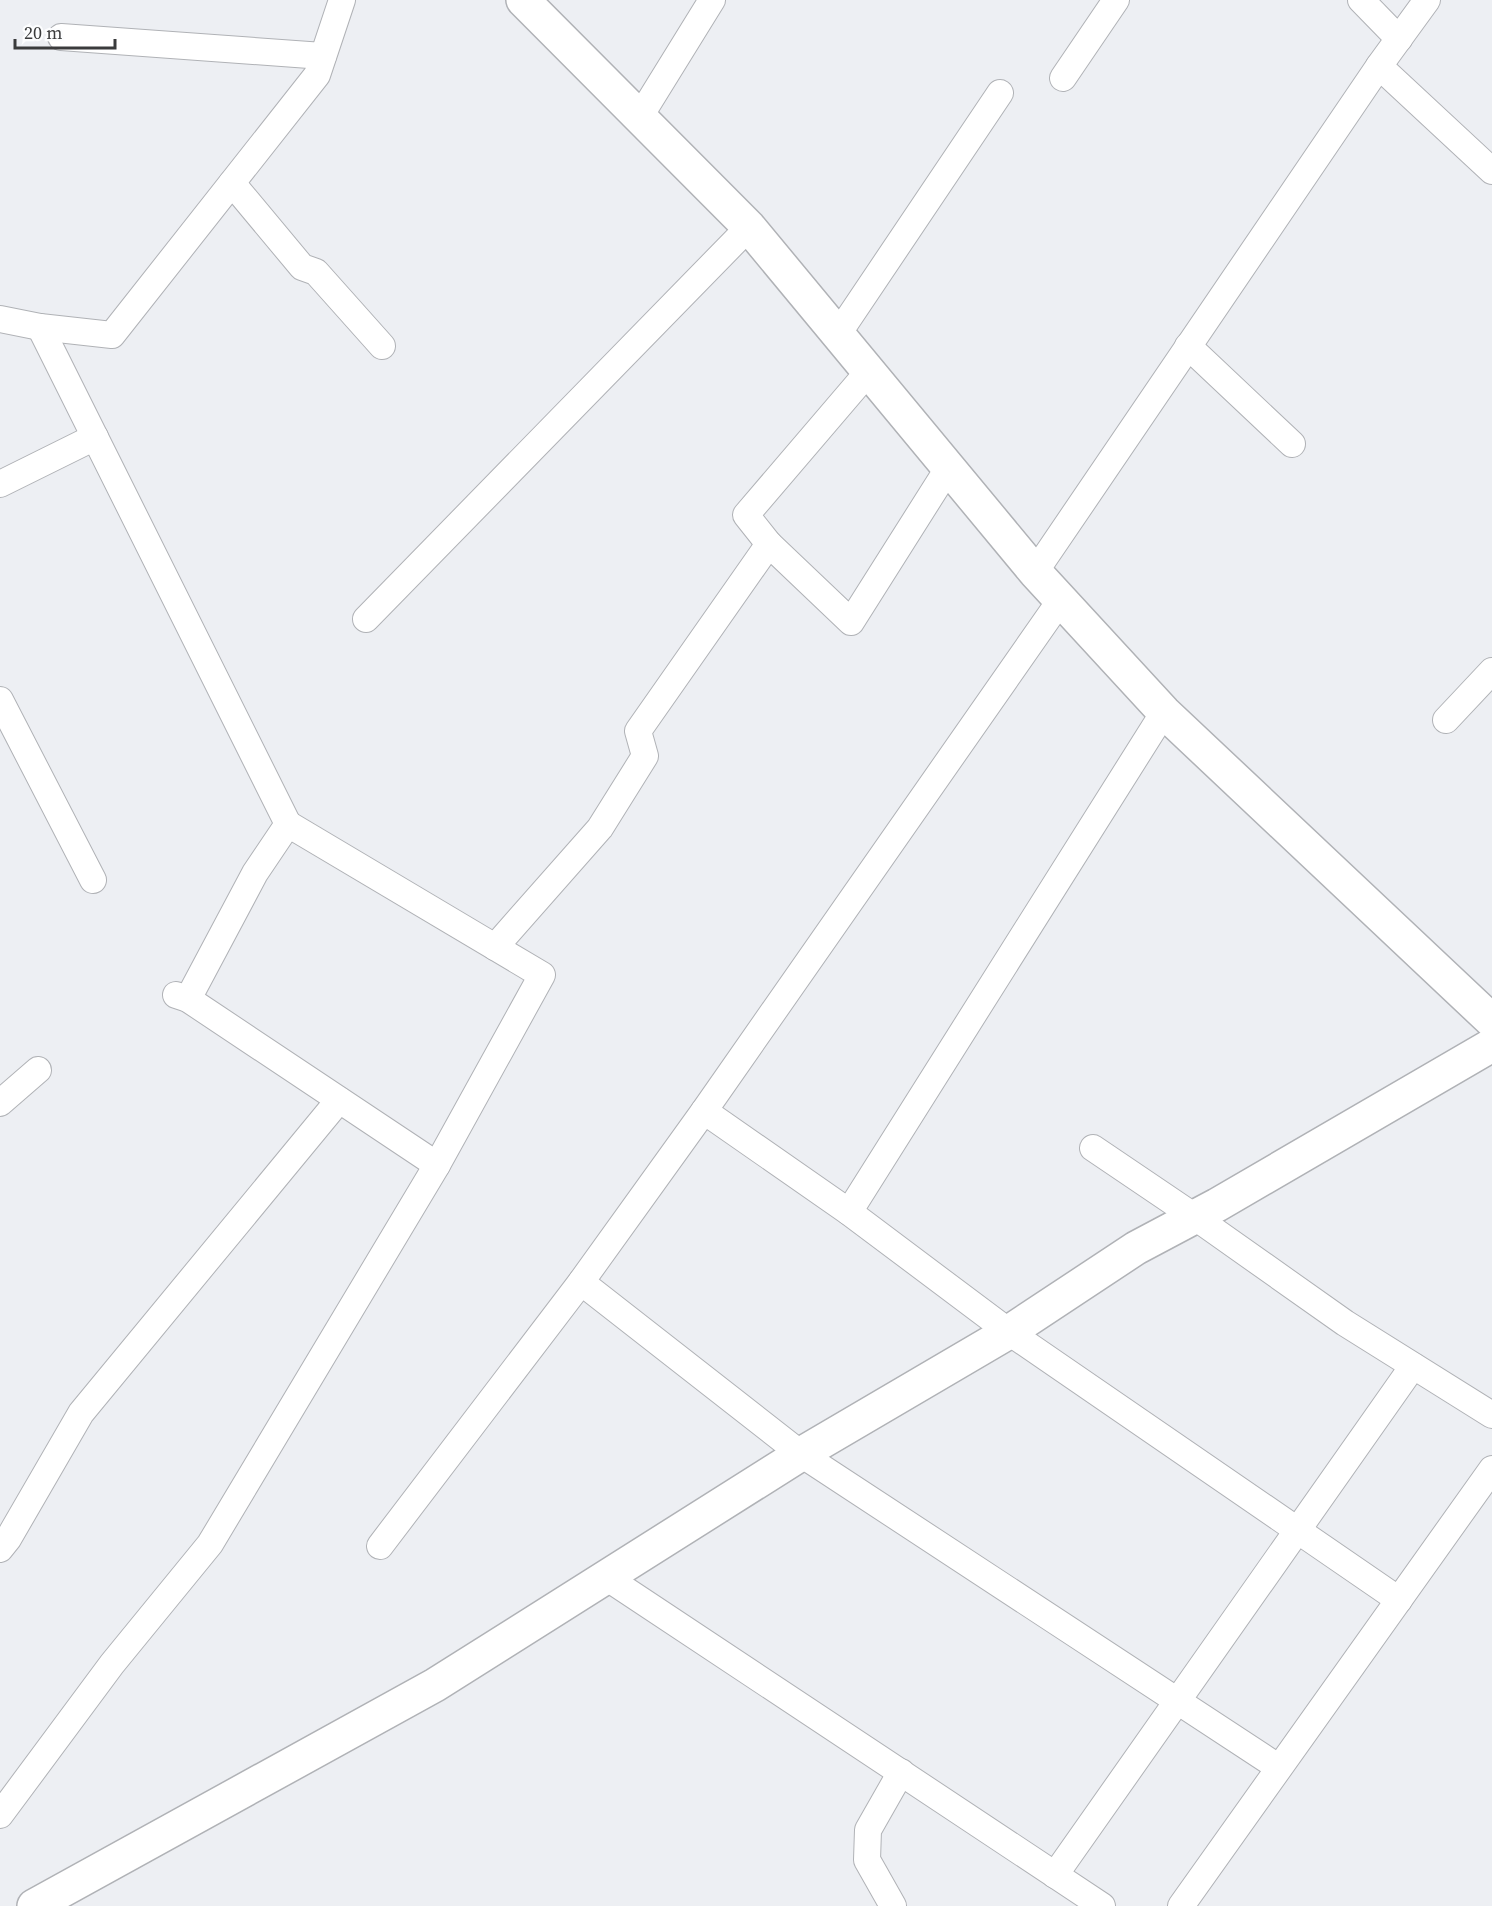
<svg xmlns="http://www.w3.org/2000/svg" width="1492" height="1906" font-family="'Source Serif 4',serif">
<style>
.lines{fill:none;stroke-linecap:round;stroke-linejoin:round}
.minor-casing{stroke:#b0b2b6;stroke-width:28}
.tertiary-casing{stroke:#b0b2b6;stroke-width:36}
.minor{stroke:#fff;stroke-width:26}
.tertiary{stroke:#fff;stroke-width:33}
</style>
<rect width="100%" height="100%" fill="#edeff3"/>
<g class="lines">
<g class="minor-casing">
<g id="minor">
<path d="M 1361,0 L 1399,39"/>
<path d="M 61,37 L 323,56"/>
<path d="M 1379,66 L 1492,171"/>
<path d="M 1063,78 L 1116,0"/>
<path d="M 639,118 L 712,0"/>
<path d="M 232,183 L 302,267 L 316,272 L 382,346"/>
<path d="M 0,319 L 40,327 L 112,335 L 317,75 L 342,0"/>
<path d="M 40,327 L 288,824 L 255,873 L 188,999"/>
<path d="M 838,334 L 1000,93"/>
<path d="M 1188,346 L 1292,444"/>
<path d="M 869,371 L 746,515 L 769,544 L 851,622 L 949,467"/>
<path d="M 0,484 L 95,437"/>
<path d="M 1035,572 L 1379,66 L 1427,0"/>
<path d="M 366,619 L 749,227"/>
<path d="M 0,700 L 93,880"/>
<path d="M 1446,720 L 1492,671"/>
<path d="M 495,947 L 600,828 L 645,756 L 638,731 L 769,544"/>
<path d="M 176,995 L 188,999 L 437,1165"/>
<path d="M 0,1103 L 38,1070"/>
<path d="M 704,1111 L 849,1212 L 1009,1332 L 1399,1600"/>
<path d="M 1093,1148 L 1195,1217 L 1345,1323 L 1492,1415"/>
<path d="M 849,1212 L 1164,712"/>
<path d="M 581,1282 L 801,1454 L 1278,1767"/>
<path d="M 380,1546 L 581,1282 L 704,1111 L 1060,601"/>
<path d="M 0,1549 L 8,1539 L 81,1413 L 339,1100"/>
<path d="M 606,1577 L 1102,1906"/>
<path d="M 0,1815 L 112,1664 L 210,1544 L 437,1165 L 542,975 L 288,824"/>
<path d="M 1055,1875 L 1413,1366"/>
<path d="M 893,1906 L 867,1860 L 868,1830 L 901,1772"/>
<path d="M 1181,1906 L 1492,1469"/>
</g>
</g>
<g class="tertiary-casing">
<g id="tertiary">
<path d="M 523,0 L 749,227 L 1035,572 L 1164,712 L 1492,1021"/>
<path d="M 34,1906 L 435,1685 L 801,1454 L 1009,1332 L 1136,1248 L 1217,1205 L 1492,1045"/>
</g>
</g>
<use href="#minor" class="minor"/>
<use href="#tertiary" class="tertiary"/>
</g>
<path d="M15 39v9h100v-9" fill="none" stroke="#3a3b3c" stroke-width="3"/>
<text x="24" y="39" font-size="18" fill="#3a3b3c" stroke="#fcfdfe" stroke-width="4.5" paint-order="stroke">20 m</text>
</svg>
